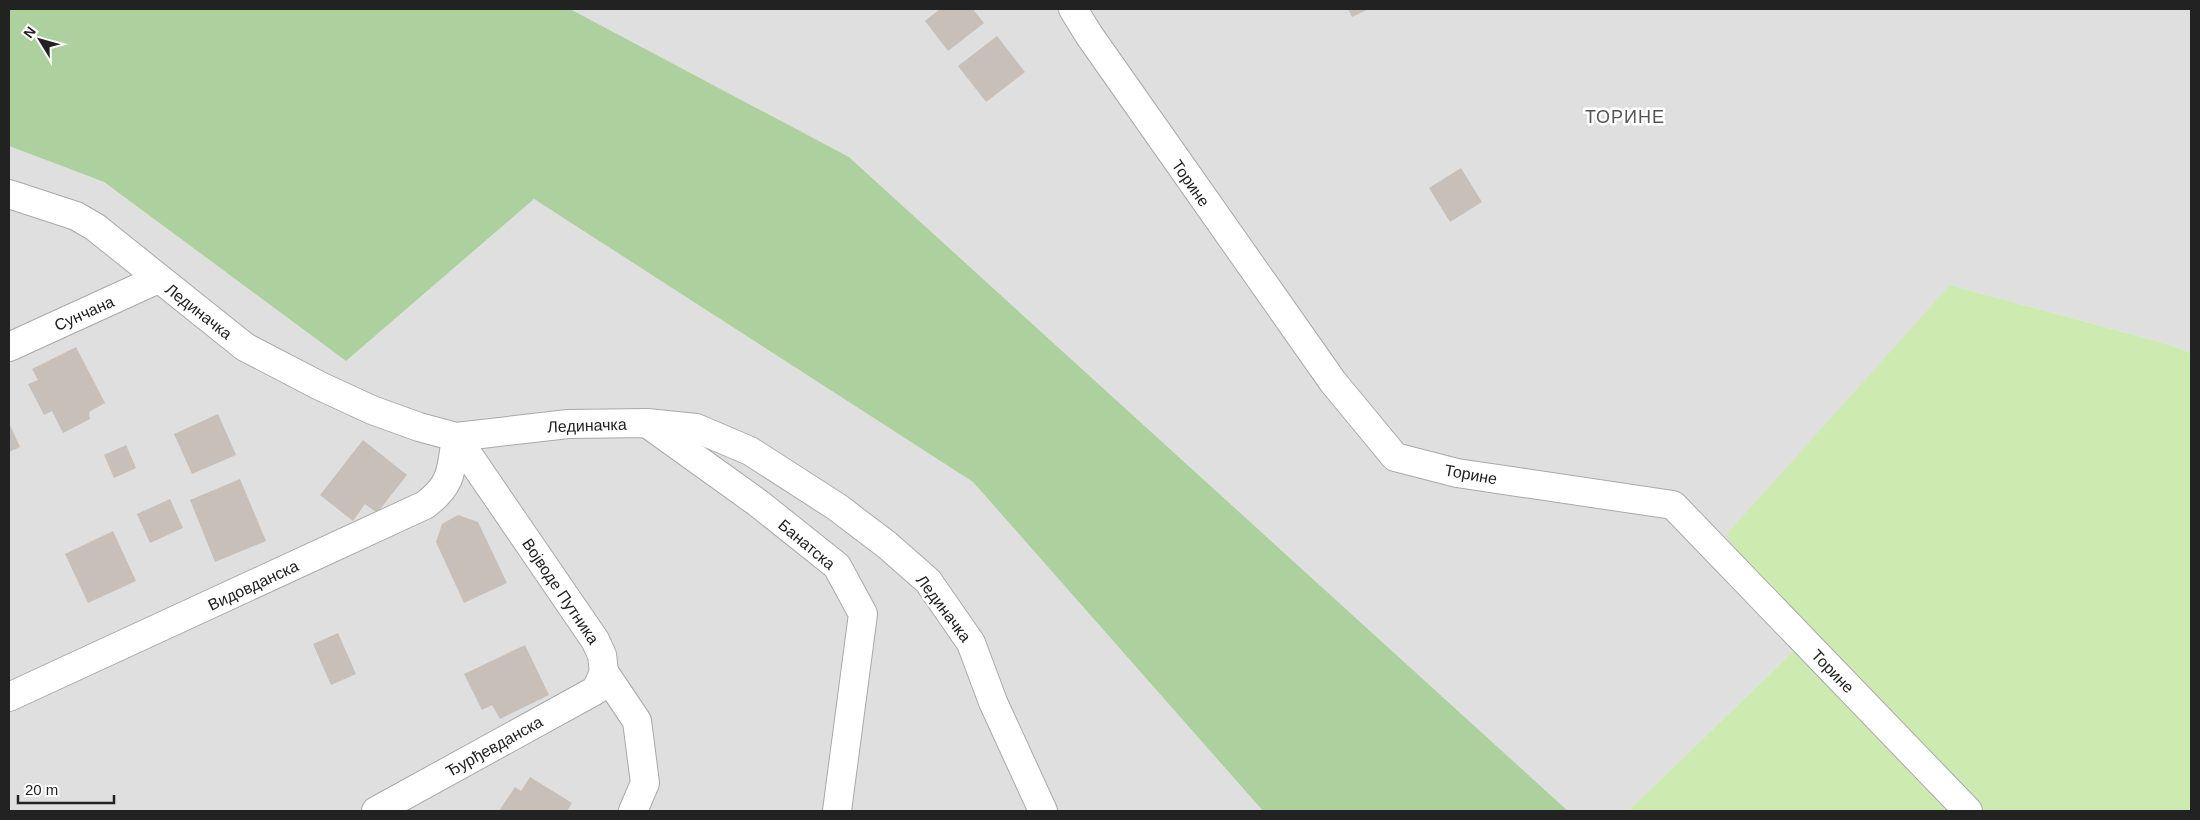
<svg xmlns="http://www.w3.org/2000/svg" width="2200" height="820" font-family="Arial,sans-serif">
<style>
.residential{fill:#e0dfdf}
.grass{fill:#cdebb0}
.forest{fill:#add19e}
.building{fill:#c7bfb8}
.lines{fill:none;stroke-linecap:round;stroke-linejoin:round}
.minor-casing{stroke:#a9a9a9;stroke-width:30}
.minor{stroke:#fff;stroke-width:28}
.labels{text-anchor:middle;stroke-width:5;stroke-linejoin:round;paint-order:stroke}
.street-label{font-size:16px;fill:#222;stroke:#fff}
.neighbourhood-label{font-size:18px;letter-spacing:1px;fill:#555;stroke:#fff}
</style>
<rect width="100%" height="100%" fill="#f2efe9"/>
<g class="residential">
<path d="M 570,9 L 2191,9 L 2191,353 L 2167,344 L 1950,285 L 1804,641 L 1628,811 L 1568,811 L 849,157 Z"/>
<path d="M 9,146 L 104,182 L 346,361 L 534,199 L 973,482 L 1263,811 L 9,811 Z"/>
</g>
<path class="grass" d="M 1950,285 L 2167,344 L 2191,353 L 2191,811 L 1628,811 L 1804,641 L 1726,535 Z"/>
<path class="forest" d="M 9,9 L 570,9 L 849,157 L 1568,811 L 1263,811 L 973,482 L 534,199 L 346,361 L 104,182 L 9,146 Z"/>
<g class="building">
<path d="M 940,9 L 973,9 L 984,23 L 948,51 L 925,21 Z"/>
<path d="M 1348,9 L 1369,9 L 1352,17 Z"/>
<path d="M 997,36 L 1025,72 L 986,102 L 958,66 Z"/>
<path d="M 1461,168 L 1482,202 L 1450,222 L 1429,188 Z"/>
<path d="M 76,347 L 105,403 L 89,412 L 90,419 L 63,433 L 52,411 L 44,415 L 28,384 L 38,380 L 32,369 Z"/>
<path d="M 218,414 L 236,455 L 192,474 L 174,434 Z"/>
<path d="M 9,423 L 20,447 L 9,452 Z"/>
<path d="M 363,440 L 407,475 L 377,513 L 365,504 L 353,521 L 320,495 Z"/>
<path d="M 126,445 L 136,468 L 114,478 L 104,455 Z"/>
<path d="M 240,479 L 266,541 L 215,562 L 190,500 Z"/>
<path d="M 170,499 L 183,528 L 150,543 L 137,514 Z"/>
<path d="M 458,515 L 478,522 L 507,583 L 464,603 L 436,542 L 442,524 Z"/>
<path d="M 113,531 L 136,581 L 88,603 L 65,554 Z"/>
<path d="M 338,633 L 356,674 L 331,685 L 313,644 Z"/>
<path d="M 525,645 L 549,695 L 500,719 L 492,705 L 482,710 L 464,674 Z"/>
<path d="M 530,777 L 572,803 L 567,811 L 499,811 L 515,787 L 521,791 Z"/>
</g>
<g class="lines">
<g class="minor-casing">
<g id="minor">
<path d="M 1073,9 L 1089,35 L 1333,382 L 1395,457 L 1457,473 L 1673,505 L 1968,811"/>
<path d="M 9,194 L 76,216 L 95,227 L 245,347 L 320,386 L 372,410 L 419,427 L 456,437 L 568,424 L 647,423 L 696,428 L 750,451 L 837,507 L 887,545 L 928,581 L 971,643 L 993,702 L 1043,811"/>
<path d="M 9,347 L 158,279"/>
<path d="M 648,424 L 758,503 L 837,566 L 863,614 L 837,811"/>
<path d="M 456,437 L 595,640 L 602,655 L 604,672 L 637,721 L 645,783 L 633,811"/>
<path d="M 9,697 L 425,505 C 453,484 451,470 456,437"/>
<path d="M 376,811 L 596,690 L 604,672"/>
</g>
</g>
<use href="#minor" class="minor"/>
</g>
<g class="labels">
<g class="street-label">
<text transform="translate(1191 183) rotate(55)" y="6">Торине</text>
<text transform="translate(199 311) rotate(38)" y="6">Лединачка</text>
<text transform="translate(84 313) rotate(-24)" y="6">Сунчана</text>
<text transform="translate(587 425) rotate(-2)" y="6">Лединачка</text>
<text transform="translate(1471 474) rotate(10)" y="6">Торине</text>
<text transform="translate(807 544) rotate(40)" y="6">Банатска</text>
<text transform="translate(253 585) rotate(-25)" y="6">Видовданска</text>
<text transform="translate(561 591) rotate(56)" y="6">Војводе Путника</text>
<text transform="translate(944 608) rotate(53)" y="6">Лединачка</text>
<text transform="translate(1833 671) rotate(46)" y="6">Торине</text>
<text transform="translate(494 746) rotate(-29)" y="6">Ђурђевданска</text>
</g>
<g class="neighbourhood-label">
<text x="1625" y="123">ТОРИНЕ</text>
</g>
</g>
<rect width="2200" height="820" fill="none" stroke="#222222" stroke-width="20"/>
<g transform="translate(40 40) rotate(307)" stroke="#ffffff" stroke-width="4" paint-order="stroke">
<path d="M0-4L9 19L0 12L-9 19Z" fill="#222222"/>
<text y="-8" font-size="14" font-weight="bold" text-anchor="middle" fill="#222222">N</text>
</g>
<path d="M18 795v8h96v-8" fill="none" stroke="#222222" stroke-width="2.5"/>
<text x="25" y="795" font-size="15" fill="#222222" stroke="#ffffff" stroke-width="4" paint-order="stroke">20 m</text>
</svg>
